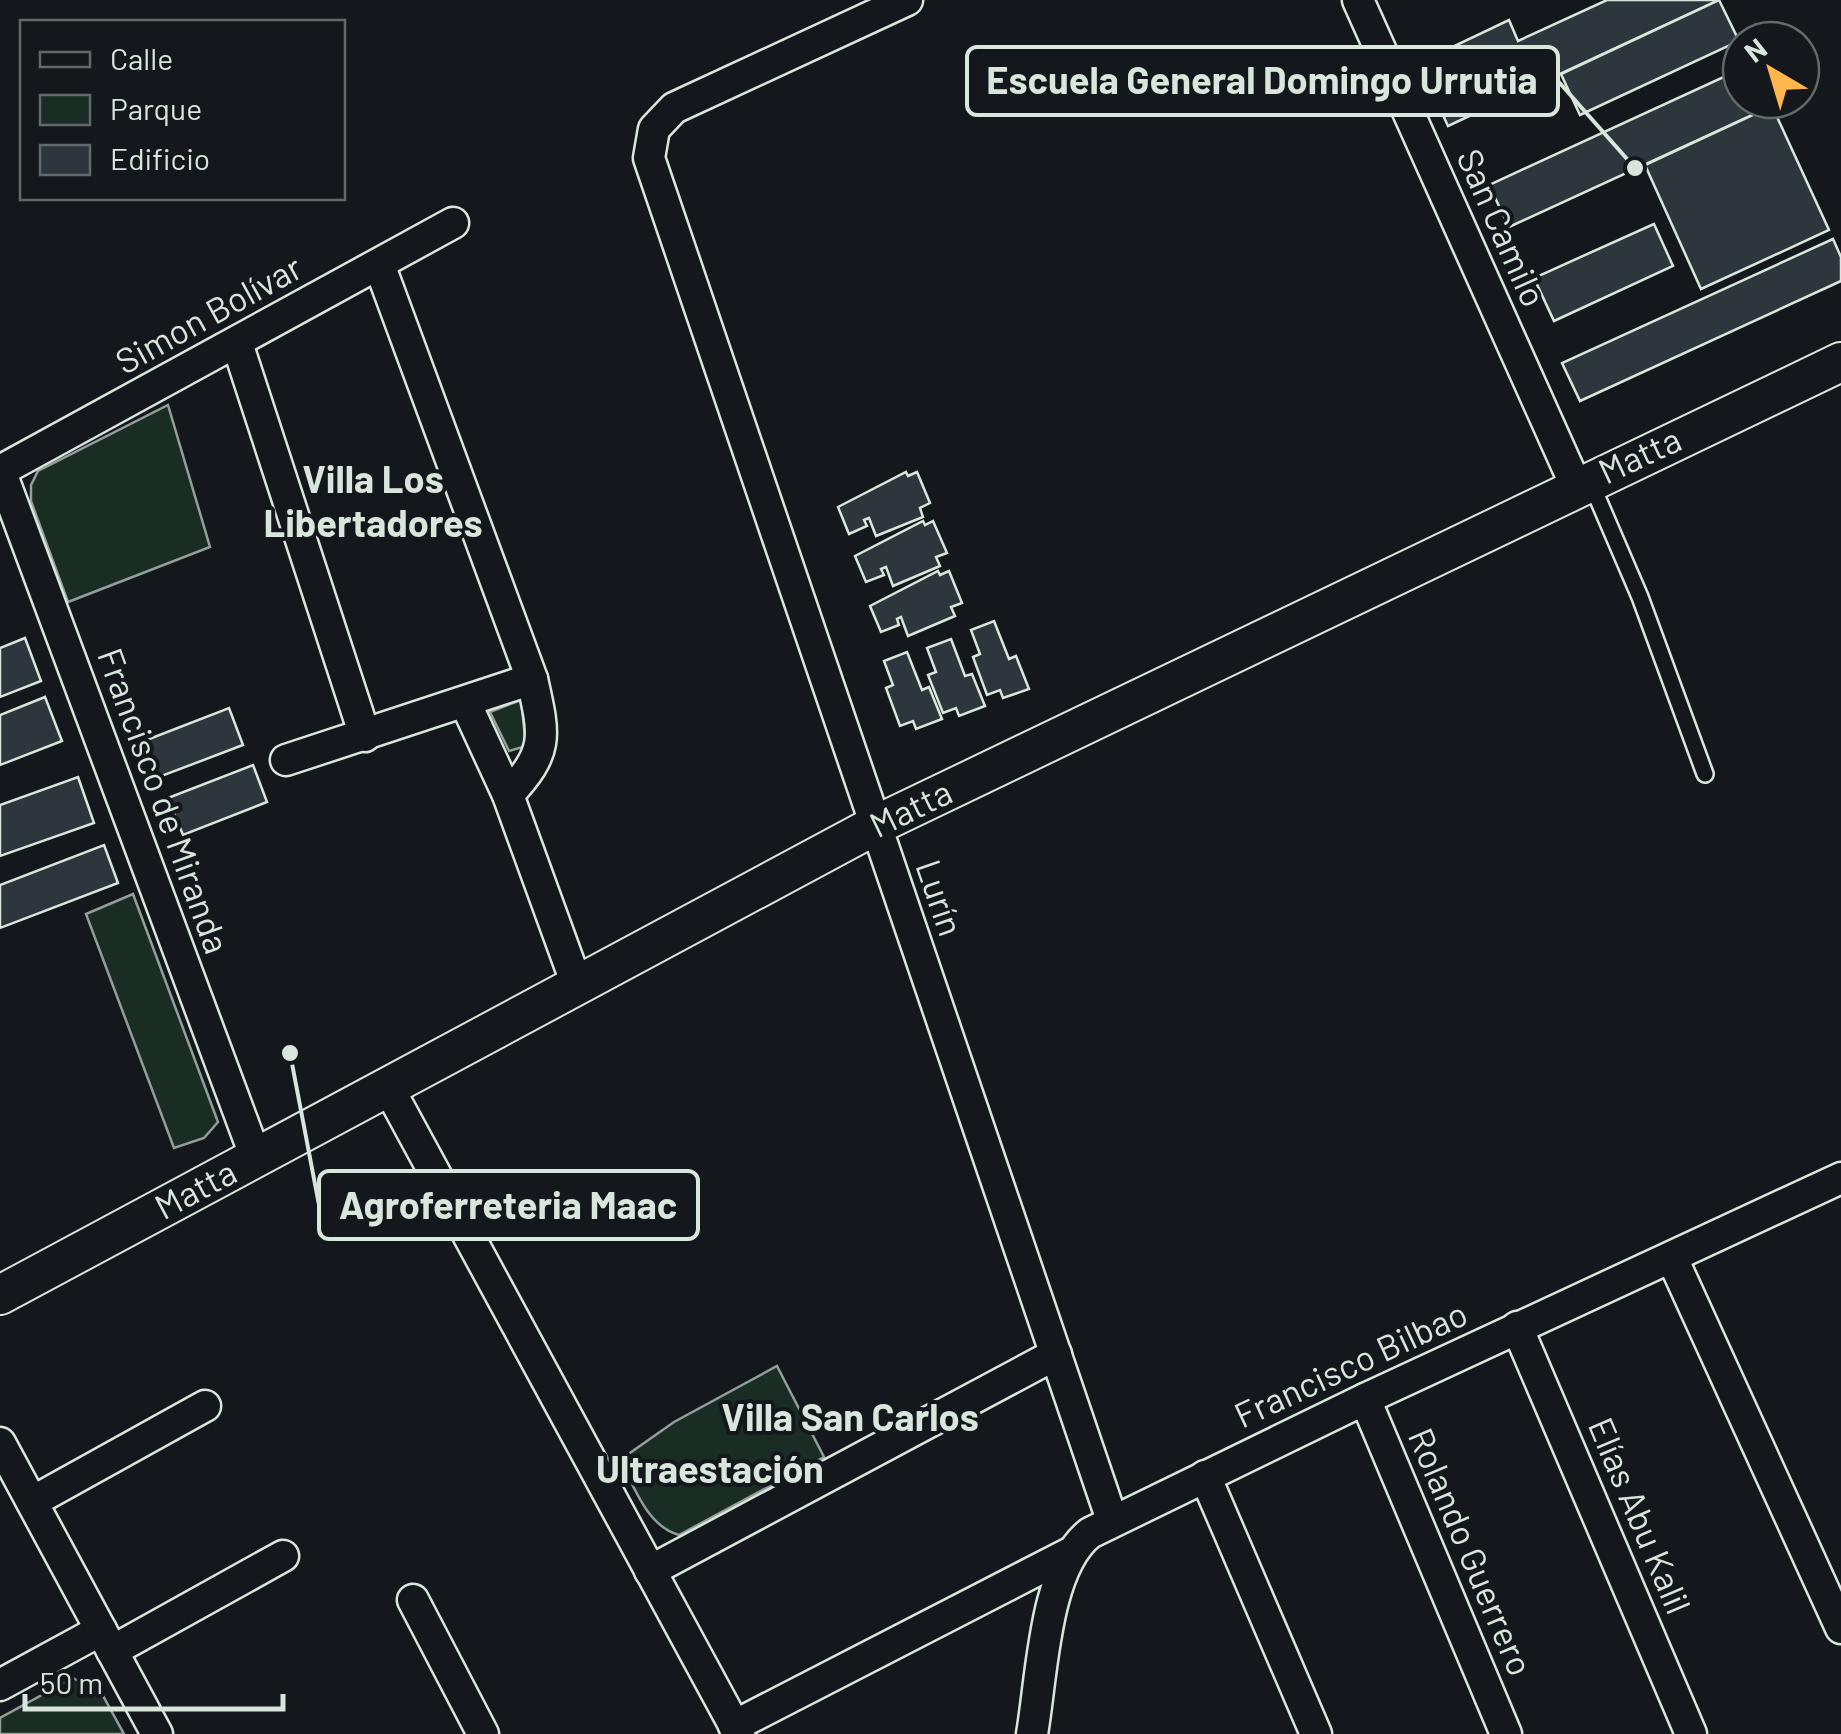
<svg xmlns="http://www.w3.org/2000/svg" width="1841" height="1734" font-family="Barlow,sans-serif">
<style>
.green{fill:#1a2d24;stroke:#939e99;stroke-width:2.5}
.building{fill:#2c363c;stroke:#d8e6dc;stroke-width:2.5}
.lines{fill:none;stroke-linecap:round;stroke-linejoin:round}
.service-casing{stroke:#d8e6dc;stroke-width:20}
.minor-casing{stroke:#d8e6dc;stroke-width:35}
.tertiary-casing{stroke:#d8e6dc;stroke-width:42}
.service{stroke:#14181c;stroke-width:15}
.minor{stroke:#14181c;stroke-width:30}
.tertiary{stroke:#14181c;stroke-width:38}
.labels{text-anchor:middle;stroke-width:8;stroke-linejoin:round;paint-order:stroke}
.street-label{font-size:35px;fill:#d8e6dc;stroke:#14181c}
.neighbourhood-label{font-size:38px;font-weight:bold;fill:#d8e6dc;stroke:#14181c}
.leader{fill:none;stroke:#d8e6dc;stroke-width:4}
.callout-dot{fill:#d8e6dc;stroke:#14181c;stroke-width:4}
.callout{fill:#14181c;stroke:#d8e6dc;stroke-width:4}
.callout-label{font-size:38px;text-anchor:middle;font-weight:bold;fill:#d8e6dc}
</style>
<rect width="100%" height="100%" fill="#14181c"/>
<g class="green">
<path d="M 168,405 L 210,547 L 68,602 L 31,501 L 31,485 L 38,471 Z"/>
<path d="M 521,700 L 526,746 L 509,751 L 490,712 Z"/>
<path d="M 133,894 L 218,1122 L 204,1138 L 174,1148 L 86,914 Z"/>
<path d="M 777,1366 L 824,1457 L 679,1535 C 647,1526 635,1488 620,1460 L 674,1422 Z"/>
<path d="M 73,1678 L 102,1694 L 124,1734 L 0,1734 L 0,1718 Z"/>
</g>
<g class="building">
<path d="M 1607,0 L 1719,0 L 1448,126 L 1428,82 L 1458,69 L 1448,49 L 1509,20 L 1518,41 Z"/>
<path d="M 1719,0 L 1739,41 L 1580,115 L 1561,74 Z"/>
<path d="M 1741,69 L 1741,100 L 1770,100 L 1772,106 L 1509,227 L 1489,185 Z"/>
<path d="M 1772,106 L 1829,230 L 1701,289 L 1645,165 Z"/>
<path d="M 1654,224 L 1673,266 L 1554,321 L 1534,278 Z"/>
<path d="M 1833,239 L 1841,257 L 1841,281 L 1580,401 L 1562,363 Z"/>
<path d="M 906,472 L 908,476 L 917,472 L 930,503 L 920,508 L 923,517 L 876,536 L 869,518 L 864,520 L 867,526 L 849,534 L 838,507 Z"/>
<path d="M 923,521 L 925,525 L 933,521 L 947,553 L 936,557 L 940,566 L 893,586 L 886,567 L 881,569 L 884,575 L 866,582 L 855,556 Z"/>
<path d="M 938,571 L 940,575 L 949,571 L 962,603 L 951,607 L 955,616 L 908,636 L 901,617 L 897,619 L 899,625 L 881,632 L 870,606 Z"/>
<path d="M 994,621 L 1009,659 L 1016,656 L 1029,689 L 1003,698 L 1000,690 L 987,695 L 973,657 L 980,654 L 971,630 Z"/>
<path d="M 25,638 L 41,681 L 0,697 L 0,648 Z"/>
<path d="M 951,639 L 965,676 L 972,674 L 985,706 L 959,716 L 956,708 L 943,713 L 928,675 L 936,672 L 927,648 Z"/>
<path d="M 907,652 L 922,690 L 929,687 L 942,719 L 916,729 L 913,721 L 900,726 L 886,688 L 893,685 L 884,661 Z"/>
<path d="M 45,697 L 62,741 L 0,765 L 0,715 Z"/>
<path d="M 229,708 L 243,745 L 159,777 L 144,741 Z"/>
<path d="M 253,765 L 267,802 L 183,835 L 168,798 Z"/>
<path d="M 78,777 L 94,823 L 0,856 L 0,805 Z"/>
<path d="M 104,845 L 118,883 L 0,928 L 0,885 Z"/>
</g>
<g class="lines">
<g class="service-casing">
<path id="service" d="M 1591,483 L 1640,597 L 1705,774"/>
</g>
<g class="minor-casing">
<g id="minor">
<path d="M 907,0 L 674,108 L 654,129 L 649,158 L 1112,1520"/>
<path d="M 1358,0 L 1576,486"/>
<path d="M 379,264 L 532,679 C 545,737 549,751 508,795"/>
<path d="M 237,343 L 365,736"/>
<path d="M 0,470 L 256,1158"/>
<path d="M 0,471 L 453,223"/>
<path d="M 465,702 L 508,795 L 577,985"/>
<path d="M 286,760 L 532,679"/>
<path d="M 388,1087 L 739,1734"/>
<path d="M 1672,1258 L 1841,1628"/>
<path d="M 1517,1327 L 1691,1734"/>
<path d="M 1365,1399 L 1506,1734"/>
<path d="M 0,1443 L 157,1734"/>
<path d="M 1205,1476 L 1316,1734"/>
<path d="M 32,1502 L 205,1406"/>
<path d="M 650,1571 L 1056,1354"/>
<path d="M 413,1600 L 483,1734"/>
<path d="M 112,1651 L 283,1556"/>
<path d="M 0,1685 L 101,1630"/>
<path d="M 734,1726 L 1070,1553"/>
<path d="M 1032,1734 C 1042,1677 1044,1569 1090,1533 L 1365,1399 L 1841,1178"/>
</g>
</g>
<g class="tertiary-casing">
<path id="tertiary" d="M 0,1295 L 874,826 L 1841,362"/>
</g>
<use href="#service" class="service"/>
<use href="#minor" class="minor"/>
<use href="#tertiary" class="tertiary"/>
</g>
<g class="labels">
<g class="street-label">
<text transform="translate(1501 228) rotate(66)" y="12">San Camilo</text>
<text transform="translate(209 315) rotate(-29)" y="12">Simon Bolívar</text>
<text transform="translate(1640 456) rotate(-25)" y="12">Matta</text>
<text transform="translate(163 801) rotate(70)" y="12">Francisco de Miranda</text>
<text transform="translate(911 809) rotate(-26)" y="12">Matta</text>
<text transform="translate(939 898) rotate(71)" y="12">Lurín</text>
<text transform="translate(196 1190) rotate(-28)" y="12">Matta</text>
<text transform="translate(1351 1365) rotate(-25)" y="12">Francisco Bilbao</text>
<text transform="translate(1639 1516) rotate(67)" y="12">Elías Abu Kalil</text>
<text transform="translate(1470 1552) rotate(67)" y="12">Rolando Guerrero</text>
</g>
<g class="neighbourhood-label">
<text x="373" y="493">Villa Los<tspan x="373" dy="44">Libertadores</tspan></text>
<text x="850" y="1431">Villa San Carlos</text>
<text x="710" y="1483">Ultraestación</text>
</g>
</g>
<path class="leader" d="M1635 168L1558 81M290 1053L319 1205"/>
<g class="callout-dot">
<circle cx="1635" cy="168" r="10"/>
<circle cx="290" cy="1053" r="10"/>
</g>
<g class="callout">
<rect x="967" y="47" width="591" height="68" rx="10"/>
<rect x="319" y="1171" width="379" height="68" rx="10"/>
</g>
<g class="callout-label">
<text x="1262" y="94">Escuela General Domingo Urrutia</text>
<text x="508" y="1219">Agroferreteria Maac</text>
</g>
<rect x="20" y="20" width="325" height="180" fill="#14181c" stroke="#626a69" stroke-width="2.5"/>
<rect x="40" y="52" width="50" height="15" fill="#14181c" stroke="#626a69" stroke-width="2.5"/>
<text x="110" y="70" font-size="30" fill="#d8e6dc">Calle</text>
<rect x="40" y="95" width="50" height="30" fill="#1a2d24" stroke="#626a69" stroke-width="2.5"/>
<text x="110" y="120" font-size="30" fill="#d8e6dc">Parque</text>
<rect x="40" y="145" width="50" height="30" fill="#2c363c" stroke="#626a69" stroke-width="2.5"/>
<text x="110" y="170" font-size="30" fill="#d8e6dc">Edificio</text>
<g transform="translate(1771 70) rotate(322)"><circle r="48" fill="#14181c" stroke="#626a69" stroke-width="2.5"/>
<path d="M0-8L18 38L0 25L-18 38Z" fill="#ffb74d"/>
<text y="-15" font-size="28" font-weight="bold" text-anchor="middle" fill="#d8e6dc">N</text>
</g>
<path d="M25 1694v15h258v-15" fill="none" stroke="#d8e6dc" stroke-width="5"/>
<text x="40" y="1694" font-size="30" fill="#d8e6dc" stroke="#14181c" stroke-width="8" paint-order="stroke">50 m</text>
</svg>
